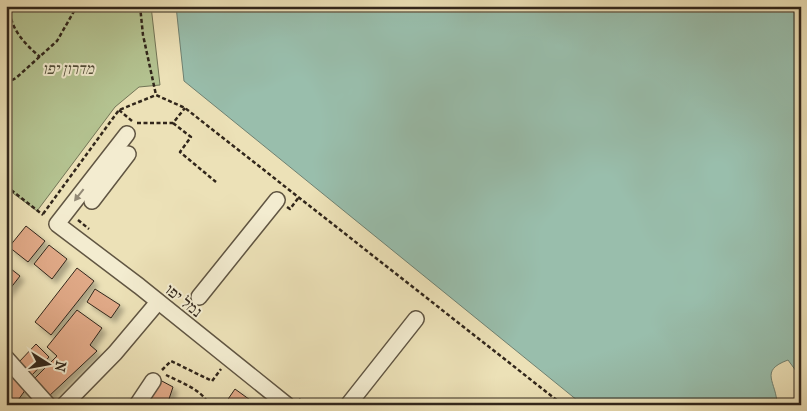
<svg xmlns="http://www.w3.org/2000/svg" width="807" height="411" font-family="'IM FELL French Canon','Frank Ruhl Libre',serif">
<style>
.green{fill:#b4c391;stroke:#727456}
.water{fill:#99beac;stroke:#6f8172}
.building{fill:#e0a987;stroke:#31261b;filter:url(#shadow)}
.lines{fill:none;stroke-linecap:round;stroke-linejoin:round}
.minor-casing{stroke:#605542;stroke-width:18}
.path{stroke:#31261b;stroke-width:2.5;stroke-dasharray:4 2.5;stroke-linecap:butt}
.minor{stroke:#f3ecd0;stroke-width:15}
.oneway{fill:#928976}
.labels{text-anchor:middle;stroke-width:4;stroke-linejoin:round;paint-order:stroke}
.park-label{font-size:16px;font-style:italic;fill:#524d38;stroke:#f3ecd0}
.street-label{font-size:16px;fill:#31261b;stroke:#f3ecd0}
</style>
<defs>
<filter id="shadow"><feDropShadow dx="4.5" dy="4.5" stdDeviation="2.5" flood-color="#0004"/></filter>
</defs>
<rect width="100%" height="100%" fill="#ece1b7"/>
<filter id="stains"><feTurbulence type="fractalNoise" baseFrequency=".004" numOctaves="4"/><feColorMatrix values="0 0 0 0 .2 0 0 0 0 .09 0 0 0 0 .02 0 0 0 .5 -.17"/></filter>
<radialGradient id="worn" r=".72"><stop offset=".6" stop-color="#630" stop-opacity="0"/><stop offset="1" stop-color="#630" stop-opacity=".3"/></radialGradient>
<path class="green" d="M 6,6 L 151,6 L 160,85 L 139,87 L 115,107 L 37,211 L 6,188 Z"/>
<path class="water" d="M 176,6 L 801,6 L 801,396 L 799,375 L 788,360 C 758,371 777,382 777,405 L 583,405 L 184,81 Z"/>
<g class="building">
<path d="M 26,226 L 45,241 L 28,262 L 9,247 Z"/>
<path d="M 49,245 L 67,259 L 52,279 L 34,264 Z"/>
<path d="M 6,265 L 20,276 L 6,294 Z"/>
<path d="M 77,268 L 94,281 L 51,335 L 35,322 Z"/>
<path d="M 95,289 L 120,305 L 111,318 L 87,302 Z"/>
<path d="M 77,310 L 102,328 L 90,345 L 97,351 L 48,397 L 32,381 L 57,356 L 47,347 Z"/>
<path d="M 36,344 L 49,357 L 32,375 L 19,362 Z"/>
<path d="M 6,365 L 26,389 L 16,403 L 6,392 Z"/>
<path d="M 160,380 L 173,387 L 167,405 L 146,405 Z"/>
<path d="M 235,389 L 257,405 L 224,405 Z"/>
</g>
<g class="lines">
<g class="minor-casing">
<g id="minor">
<path d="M 127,134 L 57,224 L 139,286 L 287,405"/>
<path d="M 92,201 L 128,154"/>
<path d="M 199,297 L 277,200"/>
<path d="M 6,358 L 48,405"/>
<path d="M 64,405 L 115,353 L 158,302"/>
<path d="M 137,405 L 153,381"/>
<path d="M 348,405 L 416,319"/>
</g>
</g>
<g class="path">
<path d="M 9,6 C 10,29 24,43 40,57"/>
<path d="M 30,6 L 31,6"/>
<path d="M 140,6 L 143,35 L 156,95"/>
<path d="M 6,83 L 16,78 L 57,41 L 77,6"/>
<path d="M 119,110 L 132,121"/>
<path d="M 137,123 L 173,123 L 185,108"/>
<path d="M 173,123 L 191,137 L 180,152 L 216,182"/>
<path d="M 6,186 L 43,215"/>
<path d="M 287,207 L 290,209 L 299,197"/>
<path d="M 43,214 L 119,110 L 156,95 L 185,108 L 563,405"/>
<path d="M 78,220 L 89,229"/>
<path d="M 162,370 L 171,361 L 212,381 L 221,369"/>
<path d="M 166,375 C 180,382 203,390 209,405"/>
<path d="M 299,399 L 306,405"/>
</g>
<use href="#minor" class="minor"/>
</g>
<defs><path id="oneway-solid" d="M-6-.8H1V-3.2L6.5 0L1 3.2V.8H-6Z" transform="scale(1.25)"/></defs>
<use class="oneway" href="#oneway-solid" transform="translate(79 195) rotate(128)"/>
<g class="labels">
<g class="park-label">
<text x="68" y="74">מדרון יפו</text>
</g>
<g class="street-label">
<text transform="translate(184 300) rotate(39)" y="6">נמל יפו</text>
</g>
</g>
<rect width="807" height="411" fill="none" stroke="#ece1b7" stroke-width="25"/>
<rect x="8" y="8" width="792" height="396" fill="none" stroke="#31261b" stroke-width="2.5"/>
<rect x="12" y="12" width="782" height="386" fill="none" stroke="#31261b"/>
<g transform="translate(48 364) rotate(101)" stroke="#f3ecd0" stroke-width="4" paint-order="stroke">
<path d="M0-4L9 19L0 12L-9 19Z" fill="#31261b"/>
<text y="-8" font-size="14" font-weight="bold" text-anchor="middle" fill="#31261b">N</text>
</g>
<rect width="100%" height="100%" filter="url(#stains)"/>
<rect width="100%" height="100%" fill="url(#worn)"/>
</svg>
